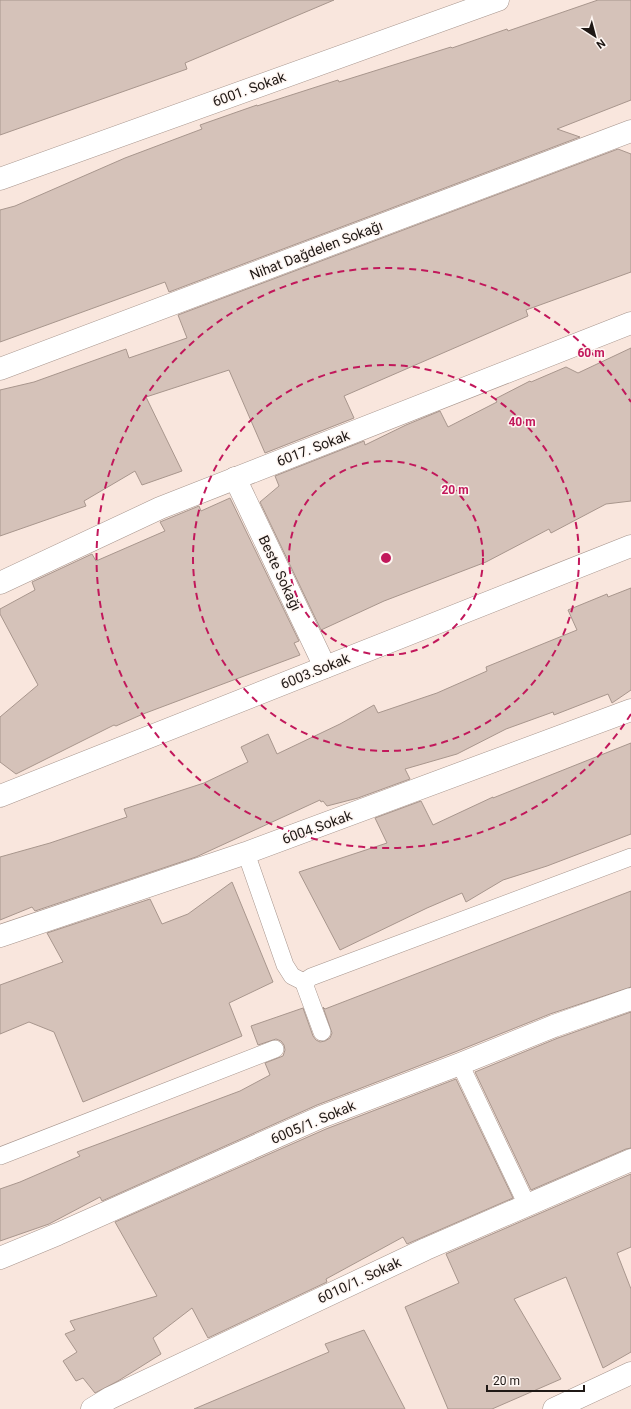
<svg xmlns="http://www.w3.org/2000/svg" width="631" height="1409" font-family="Roboto,sans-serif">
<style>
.building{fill:#d5c2b9;stroke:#a8968d}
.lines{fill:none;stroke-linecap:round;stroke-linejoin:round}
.lane-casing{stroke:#a7958d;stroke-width:18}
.street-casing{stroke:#a7958d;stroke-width:23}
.lane{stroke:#fff;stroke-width:17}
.street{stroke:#fff;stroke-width:22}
.ring{fill:none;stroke:#c2185b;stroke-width:2;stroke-dasharray:7 5}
.labels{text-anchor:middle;stroke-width:3;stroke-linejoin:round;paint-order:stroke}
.street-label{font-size:14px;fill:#1f1815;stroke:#fef6f2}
.centre{fill:#c2185b;stroke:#fef6f2;stroke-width:2}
.ring-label{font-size:12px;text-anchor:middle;font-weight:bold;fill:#c2185b;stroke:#fef6f2;stroke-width:3;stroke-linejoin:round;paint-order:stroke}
</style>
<rect width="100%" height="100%" fill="#f9e6dd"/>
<g class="building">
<path d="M 0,0 L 334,0 L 185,63 L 187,69 L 0,135 Z"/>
<path d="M 598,0 L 631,0 L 631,100 L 557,129 L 580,137 L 169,292 L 165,282 L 0,342 L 0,210 L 15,206 L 125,158 L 202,129 L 200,125 L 257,105 L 257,106 L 338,80 L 339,82 L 451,47 L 452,48 L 507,29 L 508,31 Z"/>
<path d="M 618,149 L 631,154 L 631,272 L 526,310 L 528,316 L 344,396 L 354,418 L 265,453 L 229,370 L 146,397 L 182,471 L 142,485 L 135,471 L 84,501 L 86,506 L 0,536 L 0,390 L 34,382 L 126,349 L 129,358 L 187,338 L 178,315 Z"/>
<path d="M 631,348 L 631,501 L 606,504 L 551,533 L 549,529 L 486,562 L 384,601 L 321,630 L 260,502 L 279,486 L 275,476 L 364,441 L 365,445 L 406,425 L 440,411 L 448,427 L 497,402 L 495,399 L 530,381 L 531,382 L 566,367 L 578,373 Z"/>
<path d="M 230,498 L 299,641 L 294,643 L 300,655 L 143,714 L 116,726 L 114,725 L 16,774 L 0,762 L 0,717 L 38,685 L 0,614 L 0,609 L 35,590 L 32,582 L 92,554 L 96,561 L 165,531 L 160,522 L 199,506 L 201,511 Z"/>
<path d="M 631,588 L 631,690 L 612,703 L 608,694 L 554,715 L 553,712 L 506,729 L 457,754 L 405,769 L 410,779 L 358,798 L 327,806 L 323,801 L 321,802 L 320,800 L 196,857 L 35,911 L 32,907 L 0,920 L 0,857 L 50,843 L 127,817 L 124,809 L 204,783 L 248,762 L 241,747 L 268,734 L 277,754 L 340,724 L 374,705 L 378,713 L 437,693 L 487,671 L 486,667 L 577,630 L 568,610 L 607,594 L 608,597 Z"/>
<path d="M 631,743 L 631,834 L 547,866 L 503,880 L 466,902 L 462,893 L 427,908 L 340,950 L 299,872 L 387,843 L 375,818 L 421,801 L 433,825 L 493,797 L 493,798 Z"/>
<path d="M 232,882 L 273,982 L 229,1003 L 242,1036 L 83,1102 L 54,1032 L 29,1022 L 0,1034 L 0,985 L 63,962 L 47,933 L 150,899 L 162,924 L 188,914 Z"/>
<path d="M 631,891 L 631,987 L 550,1014 L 455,1052 L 317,1105 L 102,1201 L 100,1197 L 49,1224 L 0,1241 L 0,1189 L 20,1182 L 80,1156 L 77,1152 L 240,1091 L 270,1075 L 265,1063 L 283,1056 L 285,1050 L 284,1045 L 281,1041 L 276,1039 L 258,1045 L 251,1026 L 303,1008 L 313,1036 L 316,1040 L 320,1042 L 325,1041 L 330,1038 L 332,1033 L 323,1007 L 325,1009 Z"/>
<path d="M 631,1012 L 631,1148 L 626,1149 L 531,1190 L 475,1072 L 558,1038 Z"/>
<path d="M 456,1079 L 513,1198 L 407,1244 L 403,1237 L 326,1279 L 327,1282 L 208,1338 L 192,1308 L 153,1338 L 161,1354 L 118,1381 L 95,1393 L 83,1378 L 76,1381 L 63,1361 L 77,1352 L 65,1334 L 75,1330 L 70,1321 L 157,1296 L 115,1222 L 326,1129 Z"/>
<path d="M 631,1174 L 631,1247 L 617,1253 L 631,1289 L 631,1352 L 603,1368 L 566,1277 L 514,1299 L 561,1379 L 492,1409 L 448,1409 L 405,1307 L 459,1283 L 446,1254 Z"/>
<path d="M 364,1330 L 405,1409 L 194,1409 L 329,1352 L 325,1344 Z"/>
</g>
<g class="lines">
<g class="lane-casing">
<g id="lane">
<path d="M 246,853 L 285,965 L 292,976 L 306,983"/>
<path d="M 322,1032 L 305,986 L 308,979 L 311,977 L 631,857"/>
<path d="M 460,1064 L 527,1205"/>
<path d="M 0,1156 L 275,1049"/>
</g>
</g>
<g class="street-casing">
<g id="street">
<path d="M 0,179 L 498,0"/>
<path d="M 0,369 L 631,131"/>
<path d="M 235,478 L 325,667"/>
<path d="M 0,583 L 160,508 L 631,323"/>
<path d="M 0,796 L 631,546"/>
<path d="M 0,936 L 246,853 L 631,710"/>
<path d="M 0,1258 L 58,1234 L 321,1117 L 460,1064 L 554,1026 L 631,999"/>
<path d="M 92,1409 L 110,1398 L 426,1249 L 631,1160"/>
<path d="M 554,1409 L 631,1373"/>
</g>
</g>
<use href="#lane" class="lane"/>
<use href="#street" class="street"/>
</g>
<g class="ring">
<circle cx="386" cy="558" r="97"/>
<circle cx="386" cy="558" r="193"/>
<path d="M631 714A290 290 0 1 1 631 402"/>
</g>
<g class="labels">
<g class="street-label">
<text transform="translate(249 89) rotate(-20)" y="5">6001. Sokak</text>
<text transform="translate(316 250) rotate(-21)" y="5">Nihat Dağdelen Sokağı</text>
<text transform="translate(313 448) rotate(-21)" y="5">6017. Sokak</text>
<text transform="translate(280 573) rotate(65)" y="5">Beste Sokağı</text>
<text transform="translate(315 671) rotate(-22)" y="5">6003.Sokak</text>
<text transform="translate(317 827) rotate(-20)" y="5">6004.Sokak</text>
<text transform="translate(313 1122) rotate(-23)" y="5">6005/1. Sokak</text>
<text transform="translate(359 1280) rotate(-25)" y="5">6010/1. Sokak</text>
</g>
</g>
<circle cx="386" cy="558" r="6" class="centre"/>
<g class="ring-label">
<text x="591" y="357">60 m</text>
<text x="522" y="426">40 m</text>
<text x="455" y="494">20 m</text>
</g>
<g transform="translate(595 36) rotate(144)" stroke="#fef6f2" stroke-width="3" paint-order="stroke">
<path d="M0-3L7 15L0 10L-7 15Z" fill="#1f1815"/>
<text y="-6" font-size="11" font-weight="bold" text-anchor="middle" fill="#1f1815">N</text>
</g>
<path d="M487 1385v6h97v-6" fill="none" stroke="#1f1815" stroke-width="2"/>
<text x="493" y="1385" font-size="12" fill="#1f1815" stroke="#fef6f2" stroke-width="3" paint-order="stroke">20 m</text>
</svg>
